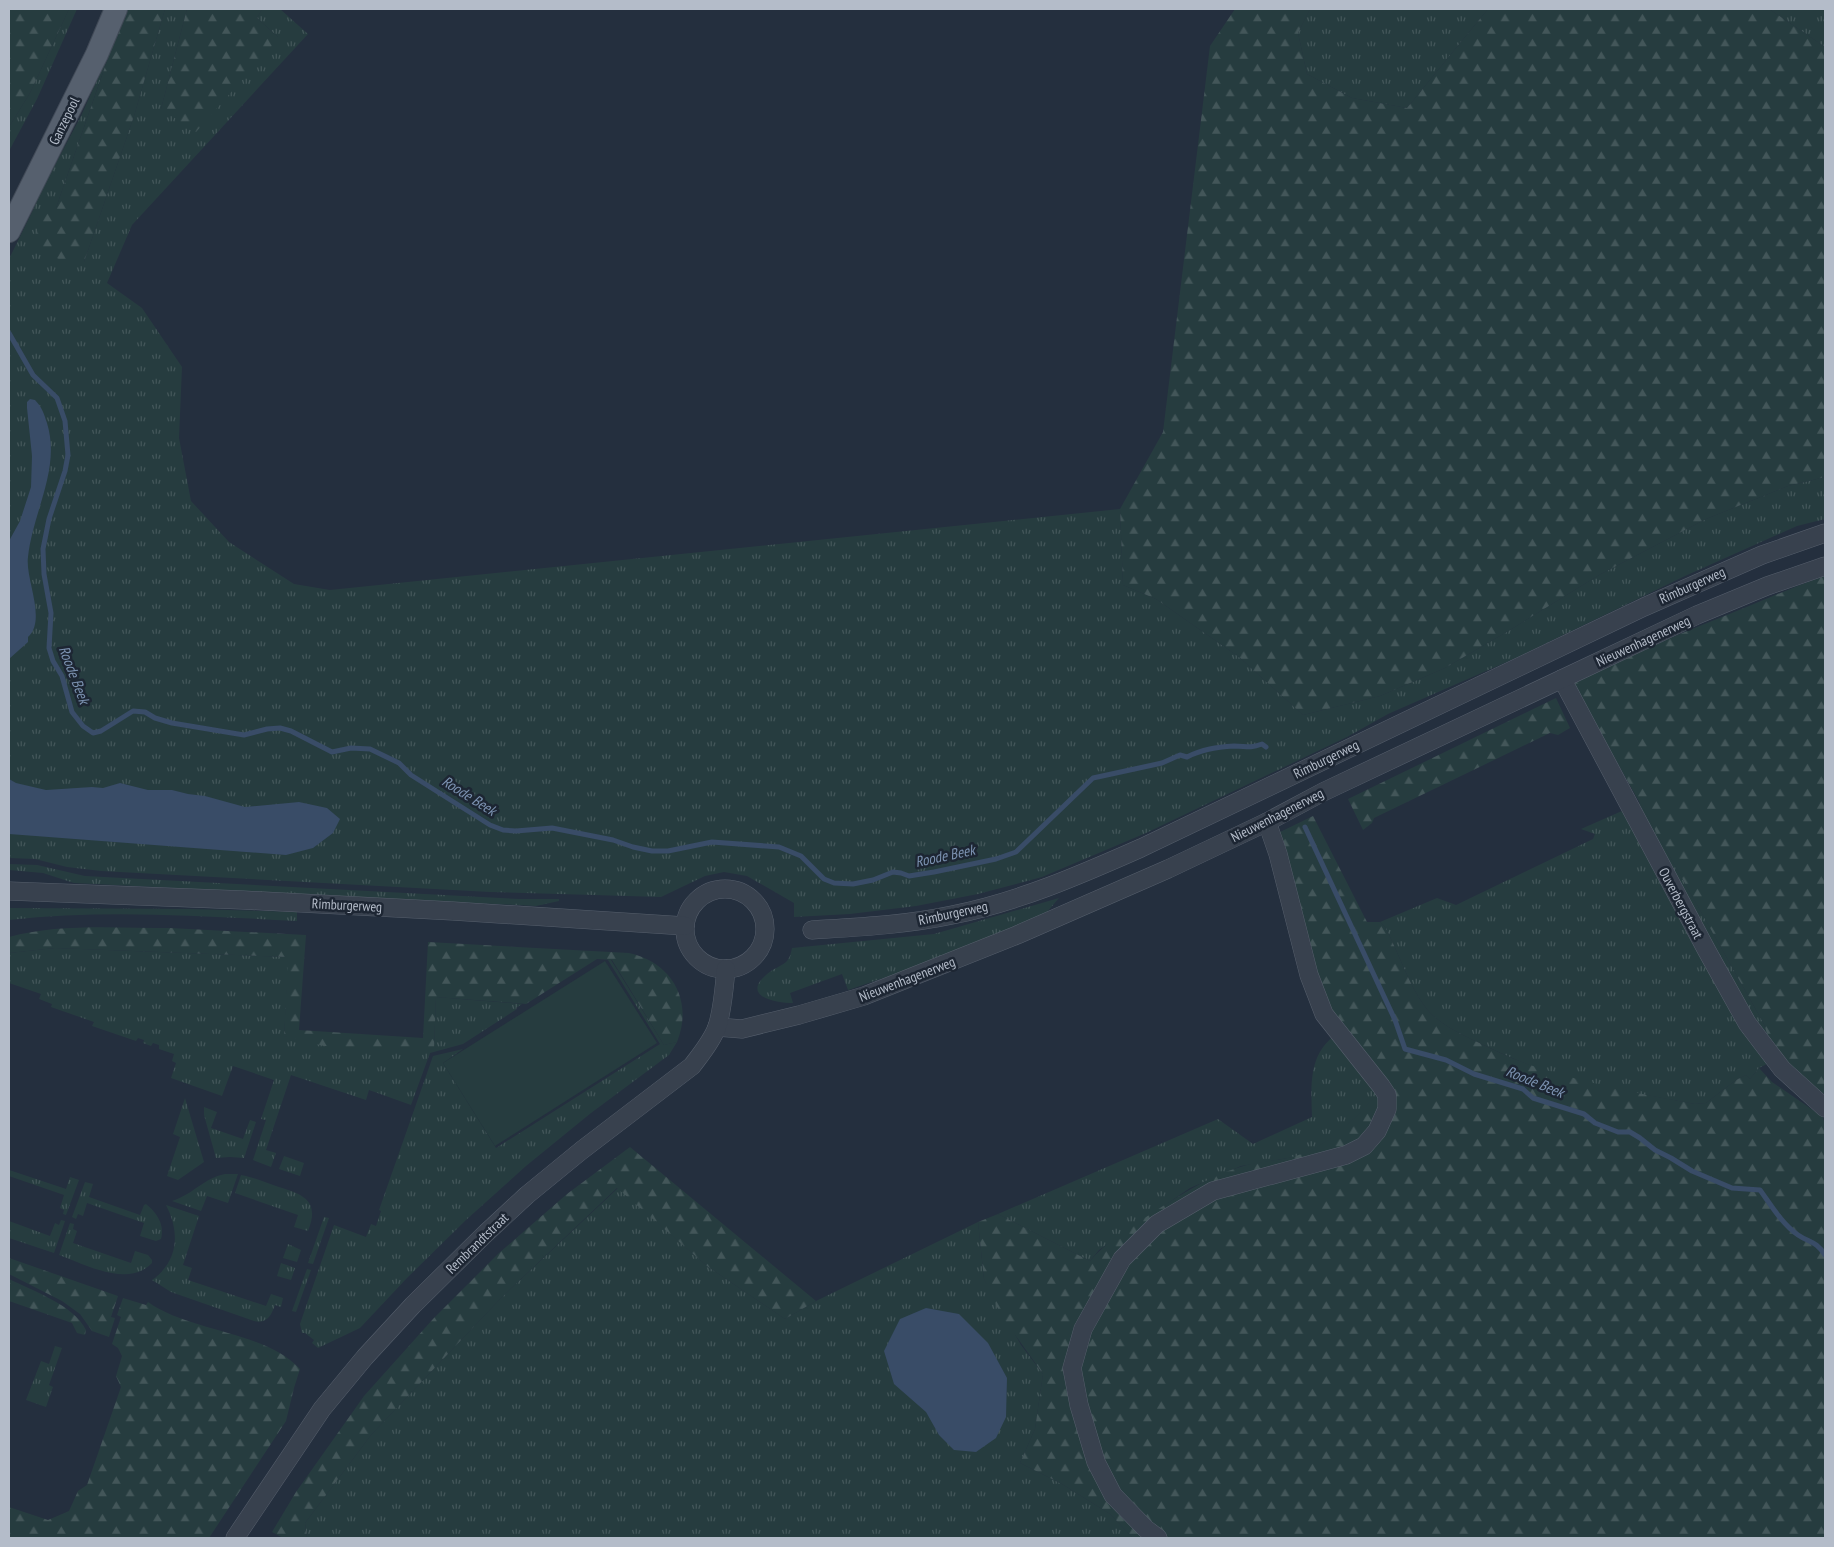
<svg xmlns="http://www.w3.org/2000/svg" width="1834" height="1547" font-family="'PT Sans Narrow',sans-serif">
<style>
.grass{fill:url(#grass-tufts)}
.forest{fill:url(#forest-firs)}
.pitch{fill:#263c3f}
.water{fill:#394c67}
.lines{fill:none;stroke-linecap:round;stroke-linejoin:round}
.stream{stroke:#394c67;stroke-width:5}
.minor-casing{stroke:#565f6c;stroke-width:19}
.major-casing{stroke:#414a57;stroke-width:24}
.minor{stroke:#38414e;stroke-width:18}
.major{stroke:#56606e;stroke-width:22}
.labels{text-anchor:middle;stroke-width:5;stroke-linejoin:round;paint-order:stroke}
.street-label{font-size:14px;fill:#b4bcc9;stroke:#1d2633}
.water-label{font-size:15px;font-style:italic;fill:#7c92b1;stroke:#1d2633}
</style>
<defs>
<pattern id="grass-tufts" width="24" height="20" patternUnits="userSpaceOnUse" patternTransform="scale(1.25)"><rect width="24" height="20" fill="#263c3f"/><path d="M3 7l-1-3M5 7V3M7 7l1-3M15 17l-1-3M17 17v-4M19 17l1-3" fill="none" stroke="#435659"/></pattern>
<pattern id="forest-firs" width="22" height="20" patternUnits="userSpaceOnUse" patternTransform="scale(1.25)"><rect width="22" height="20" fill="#263c3f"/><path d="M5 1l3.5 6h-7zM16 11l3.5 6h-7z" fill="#435659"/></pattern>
</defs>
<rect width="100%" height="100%" fill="#242f3e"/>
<g class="grass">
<path d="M 69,9 L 77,9 L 37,99 L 9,151 L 9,127 L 30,93 Z"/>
<path d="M 165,9 L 187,9 L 161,109 L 278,37 L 257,18 L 262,9 L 280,9 L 308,34 L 132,225 L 107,283 L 142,308 L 182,367 L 179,438 L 191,501 L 229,542 L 294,584 L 330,590 L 1120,509 L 1123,585 L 1156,599 L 1239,657 L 1303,715 L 1380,696 L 1445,668 L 1510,630 L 1599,575 L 1706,519 L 1788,486 L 1825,477 L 1825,519 L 1797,526 L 1685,576 L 1518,657 L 1388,714 L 1347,737 L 1146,833 L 1042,877 L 978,894 L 916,906 L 850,914 L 794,917 L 794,903 L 747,876 L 724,872 L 705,876 L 661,897 L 490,892 L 101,871 L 67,867 L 35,859 L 9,858 L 9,259 L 33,210 L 40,193 L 81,116 L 111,49 L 56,208 L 84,262 L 134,116 Z"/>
<path d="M 1310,9 L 1488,9 L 1407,108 L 1352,98 L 1307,74 L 1298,33 Z"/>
<path d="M 1769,9 L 1825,9 L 1825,47 Z"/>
<path d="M 1640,803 L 1764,1024 L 1775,1060 L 1759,1068 L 1750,1079 L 1746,1075 L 1736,1080 L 1706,1103 L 1695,1104 C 1642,1094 1582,1085 1532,1066 C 1512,1059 1493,1049 1473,1040 C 1457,1032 1438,1023 1426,1008 C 1408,984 1399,953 1385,927 L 1380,922 L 1437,898 L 1456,905 L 1593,839 L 1595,834 L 1581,829 Z"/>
<path d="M 9,864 L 37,865 L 85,876 L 519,899 L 559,899 L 559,901 L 536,906 L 74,883 L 43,873 L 9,870 Z"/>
<path d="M 1059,898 L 1047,912 L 1025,923 L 907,970 L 848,990 L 842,974 L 790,993 L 793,1003 C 777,1003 741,997 766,975 C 772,969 780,967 786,962 C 790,958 791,953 792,948 L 934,934 Z"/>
<path d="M 9,908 L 190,909 L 297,912 L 297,921 C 201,916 105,909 9,920 Z"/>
<path d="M 55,948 L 289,957 L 284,1036 L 434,1048 L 436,997 L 522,1004 L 516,1008 L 517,1009 L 463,1044 L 430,1053 L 411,1105 L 369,1090 L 366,1100 L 291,1075 L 266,1150 L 276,1153 L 271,1167 L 253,1160 L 266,1120 L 261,1119 L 274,1080 L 233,1066 L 222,1096 L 171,1078 L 176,1063 L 172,1061 L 174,1054 L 159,1049 L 159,1045 L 153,1043 L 151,1046 L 143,1043 L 144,1040 L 138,1038 L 136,1041 L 92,1026 L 94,1022 L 51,1007 L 52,1004 L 39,999 L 41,994 L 9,983 L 9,953 Z"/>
<path d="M 608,960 L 611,960 L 664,1045 L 677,1042 L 669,1055 L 591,1113 L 526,1166 L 466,1220 L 407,1278 L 360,1328 L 318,1348 L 312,1343 L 314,1340 L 305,1333 L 302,1333 L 300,1324 L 334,1225 L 366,1237 L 371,1224 L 376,1226 L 381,1211 L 379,1210 L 433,1056 L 463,1049 L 443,1063 L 496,1148 L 660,1044 Z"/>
<path d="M 1337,1034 L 1382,1090 L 1360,1113 L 1338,1134 L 1314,1149 L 1300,1156 L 1241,1166 L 1190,1188 L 1099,1250 L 1090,1261 L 998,1214 L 1218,1119 L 1253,1144 L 1312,1117 C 1311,1086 1308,1053 1337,1034 Z"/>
<path d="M 185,1098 L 204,1162 L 178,1180 L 167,1176 L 180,1137 L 173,1134 Z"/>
<path d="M 204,1107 L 217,1112 L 211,1128 L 243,1139 L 250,1120 L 256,1122 L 244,1158 L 230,1157 L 216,1158 L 204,1115 Z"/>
<path d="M 284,1156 L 304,1163 L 300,1176 L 279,1169 Z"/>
<path d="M 9,1170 L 66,1189 L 70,1177 L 79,1180 L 66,1215 L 63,1214 L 64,1210 L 60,1208 L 64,1195 L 9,1176 Z"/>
<path d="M 225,1174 L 238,1174 L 228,1203 L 207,1196 L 201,1211 L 172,1201 C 192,1195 204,1178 225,1174 Z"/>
<path d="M 241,1175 C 253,1177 264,1182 276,1186 C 301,1194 321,1199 308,1231 L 294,1227 L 298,1215 L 235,1193 Z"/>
<path d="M 85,1182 L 93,1184 L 89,1197 L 140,1215 L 144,1205 L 146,1204 C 157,1213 165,1225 161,1239 L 156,1241 L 140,1236 L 144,1223 L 87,1203 L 83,1216 L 78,1214 L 76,1219 L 72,1217 Z"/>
<path d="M 618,1188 L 707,1266 L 785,1319 L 816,1301 L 978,1222 L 984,1279 L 1021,1345 L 1043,1374 L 1035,1429 L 1020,1463 L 1062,1484 L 1110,1514 L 1133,1538 L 307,1538 L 305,1523 L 371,1435 L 502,1297 Z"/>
<path d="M 166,1205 L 199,1216 L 183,1265 L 192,1268 L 188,1280 L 266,1306 L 271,1294 L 283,1298 L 281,1307 L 275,1305 C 271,1316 267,1324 254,1321 L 171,1292 L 152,1280 C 179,1261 180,1232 166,1205 Z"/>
<path d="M 324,1217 L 329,1218 L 313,1264 L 308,1263 Z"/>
<path d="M 61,1220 L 65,1221 L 54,1253 L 9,1238 L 9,1221 L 50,1236 L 55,1223 L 59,1225 Z"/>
<path d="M 70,1223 L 74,1224 L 73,1229 L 77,1231 L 73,1243 L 131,1263 L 135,1251 L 148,1255 L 152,1260 L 152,1263 C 128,1288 87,1265 59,1255 Z"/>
<path d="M 288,1244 L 301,1250 L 297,1262 L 283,1258 Z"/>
<path d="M 281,1263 L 295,1268 L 291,1280 L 277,1276 Z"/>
<path d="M 307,1269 L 311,1270 L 296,1312 L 292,1311 Z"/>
<path d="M 55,1346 L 62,1348 L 49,1385 L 53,1387 L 46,1407 L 26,1400 L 41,1361 L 49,1364 Z"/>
</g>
<g class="forest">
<path d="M 9,9 L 69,9 L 30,93 L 9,127 Z"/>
<path d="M 125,9 L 165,9 L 134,116 L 84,262 L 64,262 L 37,247 L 37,213 L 56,208 Z"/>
<path d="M 187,9 L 262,9 L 257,18 L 279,38 L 196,132 L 161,109 Z"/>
<path d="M 1235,9 L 1310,9 L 1298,33 L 1307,74 L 1352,98 L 1407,108 L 1488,9 L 1769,9 L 1825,47 L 1825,477 L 1788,486 L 1706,519 L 1599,575 L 1510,630 L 1445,668 L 1380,696 L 1303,715 L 1239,657 L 1156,599 L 1123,585 L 1120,509 L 1163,432 L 1210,46 Z"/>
<path d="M 1825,576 L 1825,1094 L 1808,1088 L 1775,1060 L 1764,1024 L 1573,684 C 1621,658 1672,637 1722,617 C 1757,603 1790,588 1825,576 Z"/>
<path d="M 1556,698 L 1570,728 L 1558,735 L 1550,733 L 1374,818 L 1372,823 L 1363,830 L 1348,799 Z"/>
<path d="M 1313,816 L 1367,922 L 1380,922 L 1385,927 C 1399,953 1408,984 1426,1008 C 1438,1023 1457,1032 1473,1040 C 1494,1050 1514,1060 1536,1067 C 1588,1084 1642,1094 1695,1104 L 1706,1103 L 1736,1080 L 1746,1075 L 1750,1079 L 1759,1068 L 1772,1082 L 1823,1117 L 1825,1126 L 1825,1538 L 1133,1538 L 1110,1514 L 1062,1484 L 1020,1463 L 1035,1429 L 1043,1374 L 1001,1315 L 984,1279 L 978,1222 L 998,1214 L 1090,1261 C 1105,1243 1124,1232 1143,1219 C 1174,1199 1204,1178 1240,1167 C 1264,1159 1290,1162 1313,1149 C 1340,1135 1361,1112 1381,1090 L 1337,1034 L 1319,985 L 1310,941 L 1278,833 Z"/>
<path d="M 170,928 L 306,935 L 299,1030 L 423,1038 L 428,942 L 629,953 C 671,962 694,1000 677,1042 L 664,1045 L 612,960 L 597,959 L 526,1004 L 436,997 L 434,1049 L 402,1051 L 324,1046 L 284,1036 L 288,957 L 55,948 L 9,953 L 9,937 C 57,923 120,928 170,928 Z"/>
<path d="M 630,1147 L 816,1301 L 785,1319 L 707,1266 L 617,1188 L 502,1297 L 371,1435 L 305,1523 L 307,1538 L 283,1538 L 272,1532 L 296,1492 L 364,1396 L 433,1319 L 499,1253 L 567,1194 Z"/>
<path d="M 9,1258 L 118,1296 L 111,1317 L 115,1318 L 109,1337 L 92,1331 L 80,1314 L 62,1301 L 9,1274 Z"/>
<path d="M 9,1279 C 33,1291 74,1305 86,1330 L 85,1335 L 77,1333 L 72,1323 L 9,1301 Z"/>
<path d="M 123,1298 L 146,1305 L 148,1302 C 190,1332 265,1331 300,1369 L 294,1388 L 286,1421 L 209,1538 L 9,1538 L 9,1507 L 48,1520 L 69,1511 L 78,1491 L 87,1485 L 121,1387 L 116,1376 L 122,1356 L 118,1348 L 112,1344 L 121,1317 L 117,1315 Z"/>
</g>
<path class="pitch" d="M 605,961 L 657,1043 L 495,1146 L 443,1063 Z"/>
<g class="water">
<path d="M 30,399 L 35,400 C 42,407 44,414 47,423 C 61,469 33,511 28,557 C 25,579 47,620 28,637 L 28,642 L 9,659 L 9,541 L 20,521 L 31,487 L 32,456 L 27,408 L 27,402 Z"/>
<path d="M 9,779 L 16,783 L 46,790 L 92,787 L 103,788 L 120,783 L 148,790 L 172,790 L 188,794 L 205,796 L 245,807 L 299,802 L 327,808 L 340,819 L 333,833 L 313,848 L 286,855 L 9,834 Z"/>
<path d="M 926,1308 L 959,1314 L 988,1343 L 1007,1378 L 1006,1417 L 996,1438 L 976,1452 L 954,1450 L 939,1435 L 926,1412 L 894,1384 L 884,1351 L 900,1319 Z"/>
</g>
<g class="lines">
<g class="stream">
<path d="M 9,333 L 33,375 L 57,398 L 65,421 L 68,455 L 65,471 L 49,519 L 43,549 L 44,574 L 51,613 L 49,648 L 53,661 L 62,676 L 72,712 L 83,726 L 93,733 L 101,731 L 133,711 L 145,712 L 155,718 L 172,723 L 244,735 L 267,729 L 280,728 L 291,731 L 332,752 L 351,748 L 370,749 L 399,763 L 411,775 L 490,825 L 503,830 L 516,831 L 552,828 L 613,840 L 633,847 L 652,851 L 668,851 L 712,842 L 779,847 L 801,856 L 824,879 L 834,883 L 853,884 L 873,880 L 893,872 L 901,873 L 909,876 L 934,872 L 996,859 L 1016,852 L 1093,778 L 1162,763 L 1180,755 L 1187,757 C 1202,749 1217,747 1234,746 C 1247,746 1248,749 1262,744 L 1266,747"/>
<path d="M 1305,827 L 1395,1020 L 1405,1049 L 1446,1060 L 1474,1074 L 1523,1089 L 1533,1098 L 1584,1114 L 1595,1123 L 1618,1132 L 1630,1132 L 1640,1138 L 1655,1150 L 1671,1158 L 1692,1171 L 1732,1188 L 1760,1190 C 1771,1205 1782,1224 1798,1235 C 1810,1243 1816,1241 1825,1255"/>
</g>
<g class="minor-casing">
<g id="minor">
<path d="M 1562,679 L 1707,951 L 1747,1023 L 1782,1069 L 1825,1108"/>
<circle cx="725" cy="929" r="40"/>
<path d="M 9,891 L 243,900 L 453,911 L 685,926"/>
<path d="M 812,930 C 859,927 905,925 952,915 C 1018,902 1080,875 1141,848 L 1644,607 L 1762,555 L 1825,533"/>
<path d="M 717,1027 L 742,1029 L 799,1015 L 864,996 L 1017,935 L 1168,869 L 1267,822 L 1323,792 L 1697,615 L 1767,586 L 1825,566"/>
<path d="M 235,1538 L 322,1409 L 365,1357 L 413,1305 L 486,1233 L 527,1195 L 582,1150 L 692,1066 C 701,1054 712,1041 717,1027 C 723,1009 724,988 726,969"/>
<path d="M 1158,1538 L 1146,1529 L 1113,1495 L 1096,1462 L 1079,1405 L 1072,1368 L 1083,1329 L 1122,1259 L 1157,1224 L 1213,1191 L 1346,1155 L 1364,1146 L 1377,1131 L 1387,1109 L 1387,1095 L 1381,1086 L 1324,1014 L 1309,975 L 1278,854 L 1267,822"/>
</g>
</g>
<g class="major-casing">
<path id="major" d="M 9,231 L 97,54 L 116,9"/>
</g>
<use href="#minor" class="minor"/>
<use href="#major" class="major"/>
</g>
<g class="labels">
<g class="street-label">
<text transform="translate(64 121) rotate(-64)" y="5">Ganzepool</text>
<text transform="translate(1692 585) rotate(-24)" y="5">Rimburgerweg</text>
<text transform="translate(1643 641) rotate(-25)" y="5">Nieuwenhagenerweg</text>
<text transform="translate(1326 759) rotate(-26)" y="5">Rimburgerweg</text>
<text transform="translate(1277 815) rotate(-27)" y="5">Nieuwenhagenerweg</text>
<text transform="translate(1681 903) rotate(62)" y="5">Ouverbergstraat</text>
<text transform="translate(347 905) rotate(3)" y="5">Rimburgerweg</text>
<text transform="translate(953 913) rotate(-12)" y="5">Rimburgerweg</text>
<text transform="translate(907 979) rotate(-21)" y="5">Nieuwenhagenerweg</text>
<text transform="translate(477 1243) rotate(-44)" y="5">Rembrandtstraat</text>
</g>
<g class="water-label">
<text transform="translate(74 675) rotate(69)" y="5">Roode Beek</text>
<text transform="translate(469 796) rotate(32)" y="5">Roode Beek</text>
<text transform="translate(945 856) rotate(-12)" y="5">Roode Beek</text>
<text transform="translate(1535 1082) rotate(22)" y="5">Roode Beek</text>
</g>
</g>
<rect width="1834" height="1547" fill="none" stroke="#b4bcc9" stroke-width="20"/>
</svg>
